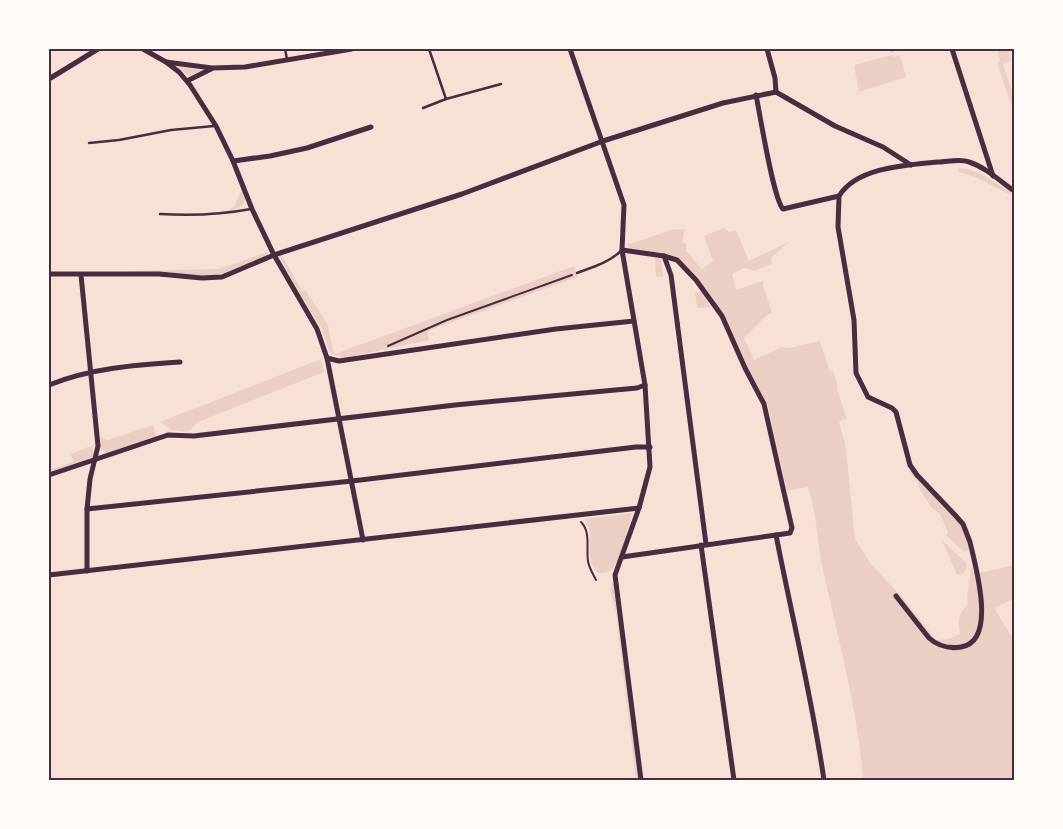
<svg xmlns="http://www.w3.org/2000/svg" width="1063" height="829" font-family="'Titillium Web',sans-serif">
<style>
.green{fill:#ebcfc5}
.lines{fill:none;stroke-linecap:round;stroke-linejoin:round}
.path{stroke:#4a2c40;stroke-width:2}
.service{stroke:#4a2c40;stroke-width:2.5}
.minor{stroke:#4a2c40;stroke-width:5}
.neatline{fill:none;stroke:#4a2c40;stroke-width:2}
</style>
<rect width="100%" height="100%" fill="#f7e1d7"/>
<g class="green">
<path d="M 997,49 L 1008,49 L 1011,61 L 1003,64 L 1014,97 L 1014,106 L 1012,107 L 997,63 L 1000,61 Z"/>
<path d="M 892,55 L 893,57 L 900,55 L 906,77 L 859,92 L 854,65 Z"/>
<path d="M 179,66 L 203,70 L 189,76 L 181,70 Z"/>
<path d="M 959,168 C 978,169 994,182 1009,191 L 1011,195 L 975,177 L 957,171 Z"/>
<path d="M 242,189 L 245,197 L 244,204 L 238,208 L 227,211 L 234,207 Z"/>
<path d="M 724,228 L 729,232 L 736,230 L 749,261 L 790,241 L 771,258 L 772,264 L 755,271 L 744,268 L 732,274 L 736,290 L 763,281 L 763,286 L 772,313 L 767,315 L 744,338 L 754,360 L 782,347 L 789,348 L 820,341 L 830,372 L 833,371 L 838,386 L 837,389 L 847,419 L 839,421 L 846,448 L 855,539 L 871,564 L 902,597 L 936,640 L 948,639 L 960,634 C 958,621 958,613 968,604 L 967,600 L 971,566 L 975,574 L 1014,565 L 1014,599 L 994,608 L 1009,632 L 1014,638 L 1014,780 L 863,780 C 858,709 838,639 823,570 C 817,542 817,514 808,487 L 787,491 L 768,406 L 746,365 L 724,315 L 695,275 L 677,256 L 629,248 L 626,243 L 631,244 L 670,230 L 685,229 L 682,242 L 687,245 L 686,251 L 702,269 L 713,261 L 704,236 Z"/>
<path d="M 267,252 L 268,255 L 222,274 L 206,276 L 127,271 L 219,269 Z"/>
<path d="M 283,257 L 302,291 L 306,291 L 328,325 L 333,351 L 335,354 L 574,266 L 578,277 L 427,331 L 429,340 L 344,358 L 330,353 L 322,329 L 297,289 L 280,258 Z"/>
<path d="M 655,258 L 661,259 L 663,277 L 656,277 Z"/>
<path d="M 695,292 L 702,292 L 710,307 L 697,308 Z"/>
<path d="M 321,359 L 324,372 L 198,422 L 188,432 L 171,430 L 160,422 Z"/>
<path d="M 153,425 L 156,436 L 107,453 C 99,450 100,444 101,436 L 104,439 L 108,440 Z"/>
<path d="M 93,445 L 93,454 L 91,458 L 49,473 L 49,470 L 73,462 L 71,454 Z"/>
<path d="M 910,471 C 928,488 972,524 968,551 L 964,552 L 946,535 L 948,532 L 940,514 L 931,507 L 919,488 L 918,481 L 910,472 Z"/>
<path d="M 632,513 C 629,524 620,561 613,568 C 609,573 603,573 598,573 C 582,556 596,536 585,519 Z"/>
<path d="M 942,540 L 966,563 L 967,566 L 964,573 L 957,575 Z"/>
<path d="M 614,580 L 639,780 L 636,780 L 616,612 C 614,601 607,590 614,580 Z"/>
</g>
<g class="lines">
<g class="path">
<path d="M 388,346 L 447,320 L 572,275"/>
<path d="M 581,522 C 591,532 586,548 588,561 C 589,568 593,574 596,580"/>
</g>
<g class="service">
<path d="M 285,49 L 287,59"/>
<path d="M 429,49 L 446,99"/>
<path d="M 892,50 L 895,49"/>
<path d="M 423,108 L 446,99 L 501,84"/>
<path d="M 89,143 L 119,140 L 171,130 L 214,126"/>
<path d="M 160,214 C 193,216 219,215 251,209"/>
<path d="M 577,273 C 593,267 608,263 621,251"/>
</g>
<g class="minor">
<path d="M 143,49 L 166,62 L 179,72 L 190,85 L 216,126 L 233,161 L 252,209 L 274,255 L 317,329 L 327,358 L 363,540"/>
<path d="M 570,49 L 624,205 L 622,250 L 645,385 L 650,467 L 639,508 L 615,575 L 641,780"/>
<path d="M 767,49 L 775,78 L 776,92"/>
<path d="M 952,49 L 993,176"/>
<path d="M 166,62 L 212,68 L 245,67 L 352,49"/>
<path d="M 49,79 L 98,49"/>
<path d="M 187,81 L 211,69"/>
<path d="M 756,95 C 760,114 773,198 783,209 L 839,196 C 857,167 907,165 938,162 C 947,162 960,158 969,162 C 985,167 1000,181 1014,191"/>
<path d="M 233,161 L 270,156 L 307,148 L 371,127"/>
<path d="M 839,196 L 838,227 L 854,320 L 856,373 L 868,397 L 892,408 L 896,412 L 910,465 L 917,475 L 955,515 L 963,524 L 970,542 C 975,565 998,641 961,647 C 949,649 938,646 929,638 L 896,596"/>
<path d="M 622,250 L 664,256 L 671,275 L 706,544"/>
<path d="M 664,256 L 677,260 L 696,280 L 722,316 L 745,368 L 764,404 L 792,528 L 790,533 L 776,535 C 792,617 812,698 824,780"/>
<path d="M 49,274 L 159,274 L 202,278 L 222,277 L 274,255 L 462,194 L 603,141 L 723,103 L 776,92 L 835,126 L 883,147 L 911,165"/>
<path d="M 81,275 L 98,446 L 90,479 L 87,509 L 87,571"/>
<path d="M 327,358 L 339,361 L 556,329 L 634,321"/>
<path d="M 49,385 C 91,368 135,365 180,362"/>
<path d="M 49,475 L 168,435 L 194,436 L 455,405 L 637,388 L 645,385"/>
<path d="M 87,509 L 352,481 L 636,447 L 650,447"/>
<path d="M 701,545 L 734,780"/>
<path d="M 622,557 L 776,535"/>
<path d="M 49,575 L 639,508"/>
</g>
</g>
<rect width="1063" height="829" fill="none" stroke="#fffaf5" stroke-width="100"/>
<rect x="50" y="50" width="963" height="729" class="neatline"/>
</svg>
